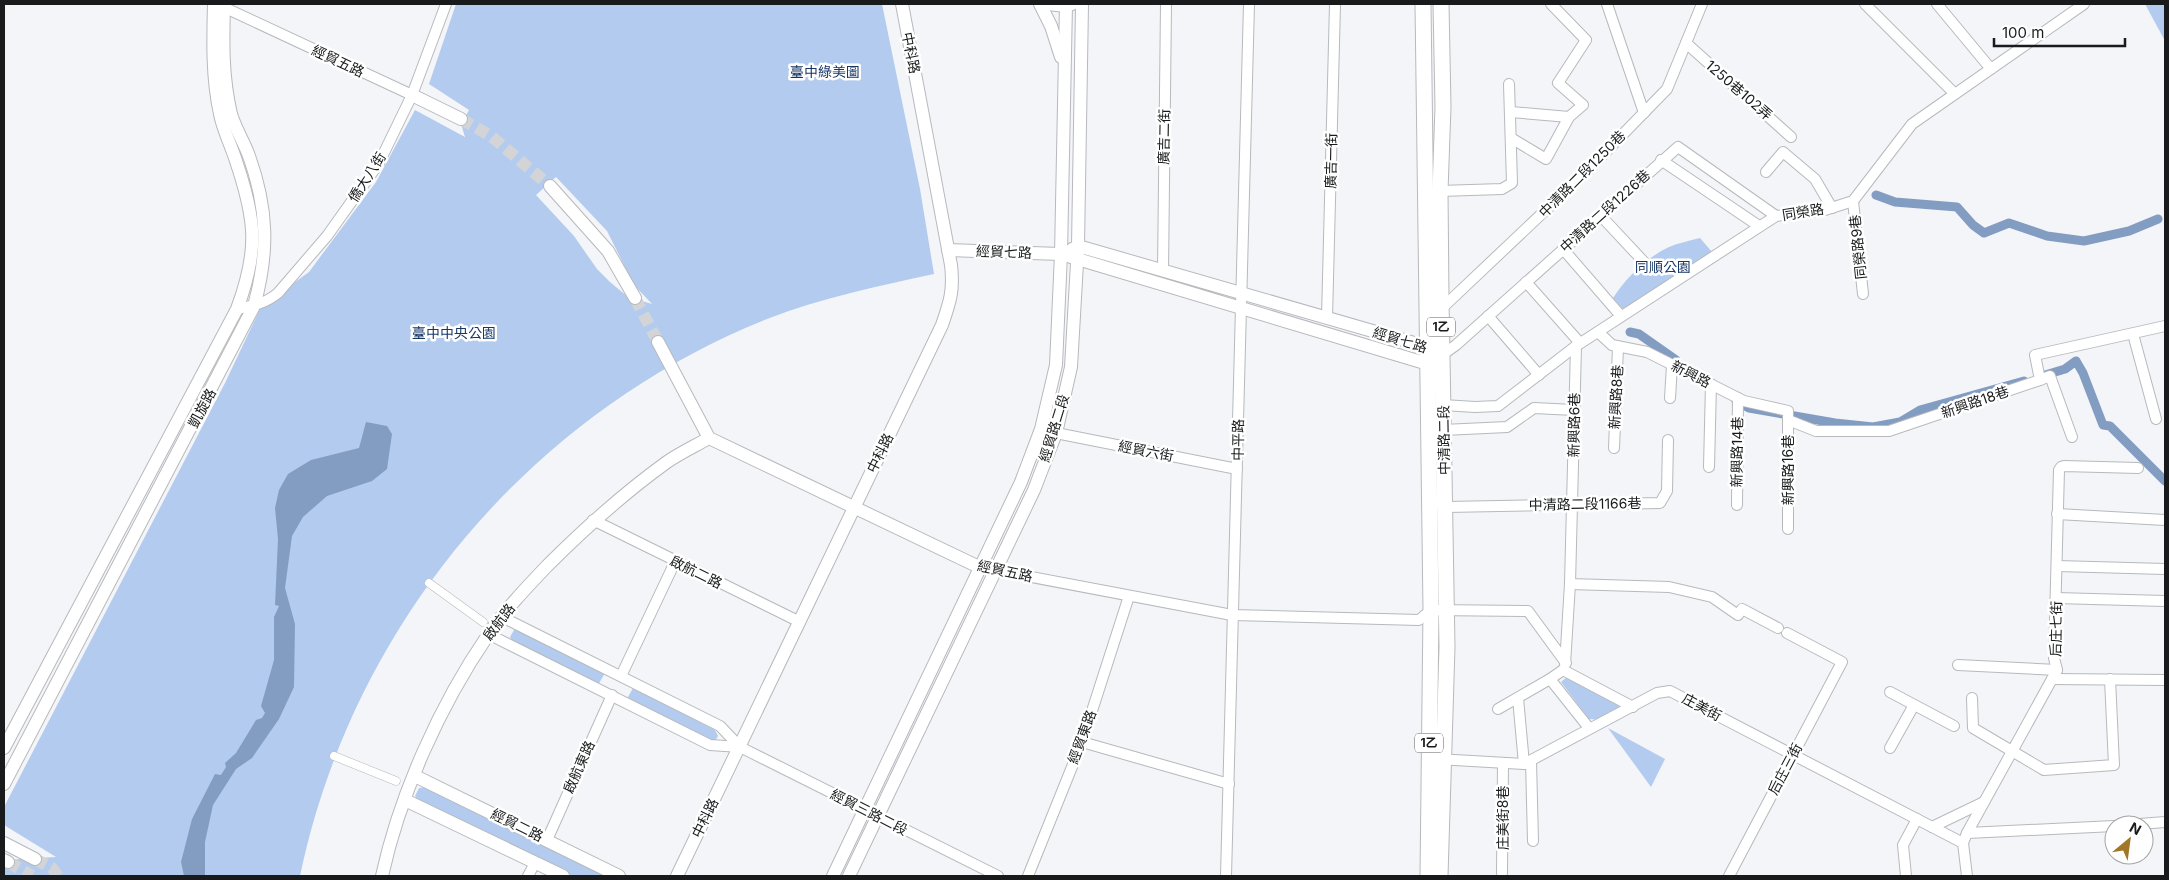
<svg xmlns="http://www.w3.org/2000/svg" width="2169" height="880" font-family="Inter,'Noto Sans TC',sans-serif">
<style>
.green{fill:#b3cbee;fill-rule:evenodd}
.water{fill:#839cc2}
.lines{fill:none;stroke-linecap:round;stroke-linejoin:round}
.canal{stroke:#839cc2;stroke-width:9}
.tertiary-tunnel{stroke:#d2d4d7;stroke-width:12;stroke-dasharray:12 6;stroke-linecap:butt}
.pedestrian-casing{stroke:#b7b9bc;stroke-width:9}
.minor-casing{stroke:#b7b9bc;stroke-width:12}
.tertiary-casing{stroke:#b7b9bc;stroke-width:14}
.primary-casing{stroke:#b7b9bc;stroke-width:17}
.pedestrian{stroke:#fff;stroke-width:8}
.minor{stroke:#fff;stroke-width:10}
.tertiary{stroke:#fff;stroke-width:12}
.primary{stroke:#fff;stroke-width:15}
.labels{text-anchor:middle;stroke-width:5;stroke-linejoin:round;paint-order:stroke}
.shield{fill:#fff;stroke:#5e5f5f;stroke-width:1}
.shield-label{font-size:12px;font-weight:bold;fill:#191a1b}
.street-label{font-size:14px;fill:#191a1b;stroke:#fff}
.park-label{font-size:14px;fill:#173767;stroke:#fff}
</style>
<rect width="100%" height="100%" fill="#f3f5f8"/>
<g class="green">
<path d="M 456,4 L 882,4 L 920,189 L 934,274 C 878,286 821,298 767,319 C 529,414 352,626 300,876 L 4,876 L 4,860 L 56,857 L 4,825 L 4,807 L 225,383 L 261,307 L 309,272 L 376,182 L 415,110 L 465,137 L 461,124 L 469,110 L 429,84 ZM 556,177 L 607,231 L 634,285 L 652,304 L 628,297 L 610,282 L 597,269 L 574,236 L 536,195 Z"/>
<path d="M 2145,4 L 2165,4 L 2165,41 Z"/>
<path d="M 1700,238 L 1712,252 L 1624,310 L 1613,298 C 1625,279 1647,257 1669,247 C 1678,243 1689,241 1700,238 Z"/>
<path d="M 519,629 L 605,673 L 598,685 L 513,642 L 510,637 L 514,630 Z"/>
<path d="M 1567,677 L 1629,704 L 1601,720 L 1589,719 L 1561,682 Z"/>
<path d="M 633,688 L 715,730 L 718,736 L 715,741 L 711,741 L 627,699 Z"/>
<path d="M 1608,728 L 1665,759 L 1651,787 Z"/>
<path d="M 427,787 L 606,876 L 573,876 L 420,803 L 415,796 L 419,788 Z"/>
</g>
<path class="water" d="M 366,422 L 387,426 L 392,434 L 387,469 L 372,481 L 327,496 L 303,517 L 292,536 L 285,588 L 295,624 L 294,687 L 279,719 L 252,758 L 236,769 L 213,805 L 205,842 L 205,876 L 184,876 L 181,862 L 192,819 L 215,774 L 221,775 L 226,767 L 225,763 L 236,753 L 256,720 L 262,718 L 265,713 L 261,706 L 274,660 L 274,617 L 279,606 L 275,605 L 278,539 L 275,508 L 279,490 L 288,474 L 311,460 L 359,448 Z"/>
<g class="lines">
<g class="canal">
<path d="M 1876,195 L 1895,202 L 1957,207 L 1973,225 L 1984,233 L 2009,223 L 2047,236 L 2084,241 L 2129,231 L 2158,219"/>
<path d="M 1630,332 L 1639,334 L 1676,360 L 1681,371"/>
<path d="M 2042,376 L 2065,369 L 2076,361 L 2083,373 L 2103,425 L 2110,426 L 2165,481"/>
<path d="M 1736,401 L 1749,408 L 1835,423 L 1873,427 L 1900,422 L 1920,410 L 2024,381"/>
</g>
<g class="tertiary-tunnel">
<path d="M 461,119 L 491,136 L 550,186"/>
<path d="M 635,298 L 658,342"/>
<path d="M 35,859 L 52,868 L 58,876"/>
<path d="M 8,862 L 32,876"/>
</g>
<g class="pedestrian-casing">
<g id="pedestrian">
<path d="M 429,583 L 483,622"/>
<path d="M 334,756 L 396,781"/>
</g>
</g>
<g class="minor-casing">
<g id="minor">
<path d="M 1607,4 L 1644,113"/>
<path d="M 1865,4 L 1955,94"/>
<path d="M 1937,4 L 1991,69"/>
<path d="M 219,5 L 412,95"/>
<path d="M 1686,43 L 1791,137"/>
<path d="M 1511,112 L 1569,117 L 1583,105 L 1558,83 L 1586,40 L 1551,4"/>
<path d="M 1511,138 L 1546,159 L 1569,117"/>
<path d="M 1661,160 L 1759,226"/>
<path d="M 1766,172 L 1783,152 L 1815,179 L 1832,208"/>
<path d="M 1440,191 L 1502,189 L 1512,183 L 1509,84"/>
<path d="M 1853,201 L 1863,294"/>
<path d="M 1601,216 L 1644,262"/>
<path d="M 1563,249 L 1621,316"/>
<path d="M 1163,271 L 1166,4"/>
<path d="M 1526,282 L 1580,343"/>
<path d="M 237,309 C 253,306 266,303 278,293 L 327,236 L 379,163 L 412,95 L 446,4"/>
<path d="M 1439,311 L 1587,171 L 1667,89 L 1702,4"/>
<path d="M 1488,316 L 1539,375"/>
<path d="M 1327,318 L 1335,4"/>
<path d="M 1598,332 L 1612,345 L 1647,352 L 1744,401 L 1788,411 L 1788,529"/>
<path d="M 2133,334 L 2156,419"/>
<path d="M 1442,355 L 1456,345 L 1678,147 L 1776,216"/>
<path d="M 2040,380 L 2050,376 L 2072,437"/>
<path d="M 1670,398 L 1672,365"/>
<path d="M 1443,405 L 1475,407 L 1498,406 L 1576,346 L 1776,216 L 1825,210 L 1853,201 L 1912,124 L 2084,4"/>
<path d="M 1788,420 L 1816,431 L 1889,431 L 2040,380 L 2035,355 L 2165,326"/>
<path d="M 1443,430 L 1507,427 L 1534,408 L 1574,410"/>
<path d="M 1056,433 L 1237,469"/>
<path d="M 1614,448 L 1618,347"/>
<path d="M 1709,467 L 1711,384"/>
<path d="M 1737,505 L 1738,398"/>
<path d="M 1446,507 L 1660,503 L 1667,491 L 1668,440"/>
<path d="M 2057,514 L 2165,520"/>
<path d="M 593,520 L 800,622"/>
<path d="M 2057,566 L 2165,569"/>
<path d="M 979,567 L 1232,615 L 1419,620 L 1431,610 L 1528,611 L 1566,663"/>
<path d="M 1570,584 L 1669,587 L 1712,597 L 1738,615 L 1742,609 L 1778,628"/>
<path d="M 2056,598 L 2165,601"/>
<path d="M 502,617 L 720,726 L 740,747 L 998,876"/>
<path d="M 488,634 L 710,745 L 740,747"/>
<path d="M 1565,664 L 1570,584 L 1576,346"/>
<path d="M 1958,665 L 2057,670"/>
<path d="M 1563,670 L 1633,707"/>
<path d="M 1563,670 L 1550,679 L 1589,728"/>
<path d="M 621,676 L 675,562"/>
<path d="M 2052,679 L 2165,680"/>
<path d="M 1890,692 L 1954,726"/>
<path d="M 1518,698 L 1524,764"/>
<path d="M 1972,698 L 1973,728 L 2044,770 L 2114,765 L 2110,679"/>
<path d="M 1498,709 L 1550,679"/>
<path d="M 1082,742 L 1229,784"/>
<path d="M 1890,748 L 1914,705"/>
<path d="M 1437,759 L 1524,764 L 1657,693 L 1670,691 L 1963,843"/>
<path d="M 1531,761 L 1533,841"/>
<path d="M 2127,825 L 2165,822"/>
<path d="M 1932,827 L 1984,802"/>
<path d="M 1967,833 L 2114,826"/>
<path d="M 547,840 L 612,695"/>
<path d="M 1502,873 L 1503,763"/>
<path d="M 528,876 L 535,863"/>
<path d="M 1028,876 L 1082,742 L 1129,596"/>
<path d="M 1226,876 L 1249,4"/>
<path d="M 1729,876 L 1842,662 L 1787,633"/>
<path d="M 1906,876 L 1903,845 L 1917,819"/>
<path d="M 1967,876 L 1963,843 L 1967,833 L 2057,670 L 2054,658 L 2059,470 L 2061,467 L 2064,466 L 2138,468"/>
</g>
</g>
<g class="tertiary-casing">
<g id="tertiary">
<path d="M 1040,4 L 1051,26 L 1061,57"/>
<path d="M 1048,4 L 1066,6 L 1072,4"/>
<path d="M 412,95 L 461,119"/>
<path d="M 550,186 L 608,251 L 635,298"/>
<path d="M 948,250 L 1061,254 L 1428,364 L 1442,355 L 1428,347 L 1078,246 L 1072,249"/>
<path d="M 658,342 L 709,438 L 979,567"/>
<path d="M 4,748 L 237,309 C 259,250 256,220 236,161 C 231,145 223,130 220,114 C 212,78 213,41 214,4"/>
<path d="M 415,776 L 619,876"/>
<path d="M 4,784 L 254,306 C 269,252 268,209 249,156 C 244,142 235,128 231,114 C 222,75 223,43 224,4"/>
<path d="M 405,800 L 563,876"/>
<path d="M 4,843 L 35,859"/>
<path d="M 4,860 L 8,862"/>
<path d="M 382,876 C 400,794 440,705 488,635 C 505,610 526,588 547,566 C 584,529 624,493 667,462 C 680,453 695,446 709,438"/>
<path d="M 677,876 L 942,325 C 950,302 954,290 951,265 L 902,4"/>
<path d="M 833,876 L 1021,482 L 1041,429 L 1056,365 L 1061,254 L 1066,4"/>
<path d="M 849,876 L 1034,490 L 1056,433 L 1071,367 L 1078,246 L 1082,4"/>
</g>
</g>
<g class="primary-casing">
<g id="primary">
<path d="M 1423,4 L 1431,610 L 1428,876"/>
<path d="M 1440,876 L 1447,647 L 1441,299 L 1440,191 L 1443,107 L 1441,4"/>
</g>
</g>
<use href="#pedestrian" class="pedestrian"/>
<use href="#minor" class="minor"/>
<use href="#tertiary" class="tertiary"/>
<use href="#primary" class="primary"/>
</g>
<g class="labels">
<g class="shield">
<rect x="1427" y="317.5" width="28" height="19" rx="4"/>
<rect x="1415" y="733.5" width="28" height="19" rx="4"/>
</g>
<g class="shield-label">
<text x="1441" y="331">1乙</text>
<text x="1429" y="747">1乙</text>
</g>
<g class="street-label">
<text transform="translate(911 53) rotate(79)" y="5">中科路</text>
<text transform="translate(338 61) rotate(25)" y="5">經貿五路</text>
<text transform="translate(1739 90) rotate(41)" y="5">1250巷102弄</text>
<text transform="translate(1164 137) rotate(-89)" y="5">廣吉二街</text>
<text transform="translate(1331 161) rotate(-89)" y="5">廣吉一街</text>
<text transform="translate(1582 174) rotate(-45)" y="5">中清路二段1250巷</text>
<text transform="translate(367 177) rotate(-57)" y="5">僑大八街</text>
<text transform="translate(1605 211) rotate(-42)" y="5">中清路二段1226巷</text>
<text transform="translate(1803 212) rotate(-9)" y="5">同榮路</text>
<text transform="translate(1858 247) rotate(-96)" y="5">同榮路9巷</text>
<text transform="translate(1004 252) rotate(2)" y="5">經貿七路</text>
<text transform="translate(1400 340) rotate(17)" y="5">經貿七路</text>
<text transform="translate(1691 374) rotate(27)" y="5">新興路</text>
<text transform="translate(1616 397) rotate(-87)" y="5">新興路8巷</text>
<text transform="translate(1975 402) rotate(-19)" y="5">新興路18巷</text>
<text transform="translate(202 408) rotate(-62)" y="5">凱旋路</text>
<text transform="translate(1574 425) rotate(-89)" y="5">新興路6巷</text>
<text transform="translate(1054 428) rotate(-73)" y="5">經貿路二段</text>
<text transform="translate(1238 440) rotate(-89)" y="5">中平路</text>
<text transform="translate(1444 440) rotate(-91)" y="5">中清路二段</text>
<text transform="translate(1146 451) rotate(11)" y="5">經貿六街</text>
<text transform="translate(1737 452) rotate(-89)" y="5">新興路14巷</text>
<text transform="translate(880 453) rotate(-64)" y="5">中科路</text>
<text transform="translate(1788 470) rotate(-90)" y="5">新興路16巷</text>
<text transform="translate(1585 504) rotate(-1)" y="5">中清路二段1166巷</text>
<text transform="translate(1005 571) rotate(12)" y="5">經貿五路</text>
<text transform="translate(696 572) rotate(26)" y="5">啟航二路</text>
<text transform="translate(499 622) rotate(-53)" y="5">啟航路</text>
<text transform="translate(2056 629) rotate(-89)" y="5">后庄七街</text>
<text transform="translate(1702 707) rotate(28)" y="5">庄美街</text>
<text transform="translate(1082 737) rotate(-70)" y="5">經貿東路</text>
<text transform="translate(579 767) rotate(-66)" y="5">啟航東路</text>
<text transform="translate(1785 769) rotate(-62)" y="5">后庄三街</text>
<text transform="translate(869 812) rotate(27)" y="5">經貿三路二段</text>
<text transform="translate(705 818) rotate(-64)" y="5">中科路</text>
<text transform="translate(1503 818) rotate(-90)" y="5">庄美街8巷</text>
<text transform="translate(517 825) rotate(26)" y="5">經貿二路</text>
</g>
<g class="park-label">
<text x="825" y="77">臺中綠美圖</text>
<text x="1663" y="272">同順公園</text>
<text x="454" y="338">臺中中央公園</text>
</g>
</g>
<rect width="2169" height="880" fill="none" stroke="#191a1b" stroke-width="10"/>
<g transform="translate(2129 840) rotate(29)"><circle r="24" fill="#ffffff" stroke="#a3a3a4"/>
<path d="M0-4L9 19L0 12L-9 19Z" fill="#a27627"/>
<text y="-8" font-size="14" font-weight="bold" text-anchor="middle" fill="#191a1b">N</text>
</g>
<path d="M1994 38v8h131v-8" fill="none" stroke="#191a1b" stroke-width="2.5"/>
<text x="2002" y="38" font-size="15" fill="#191a1b" stroke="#ffffff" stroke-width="4" paint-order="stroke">100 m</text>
</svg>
